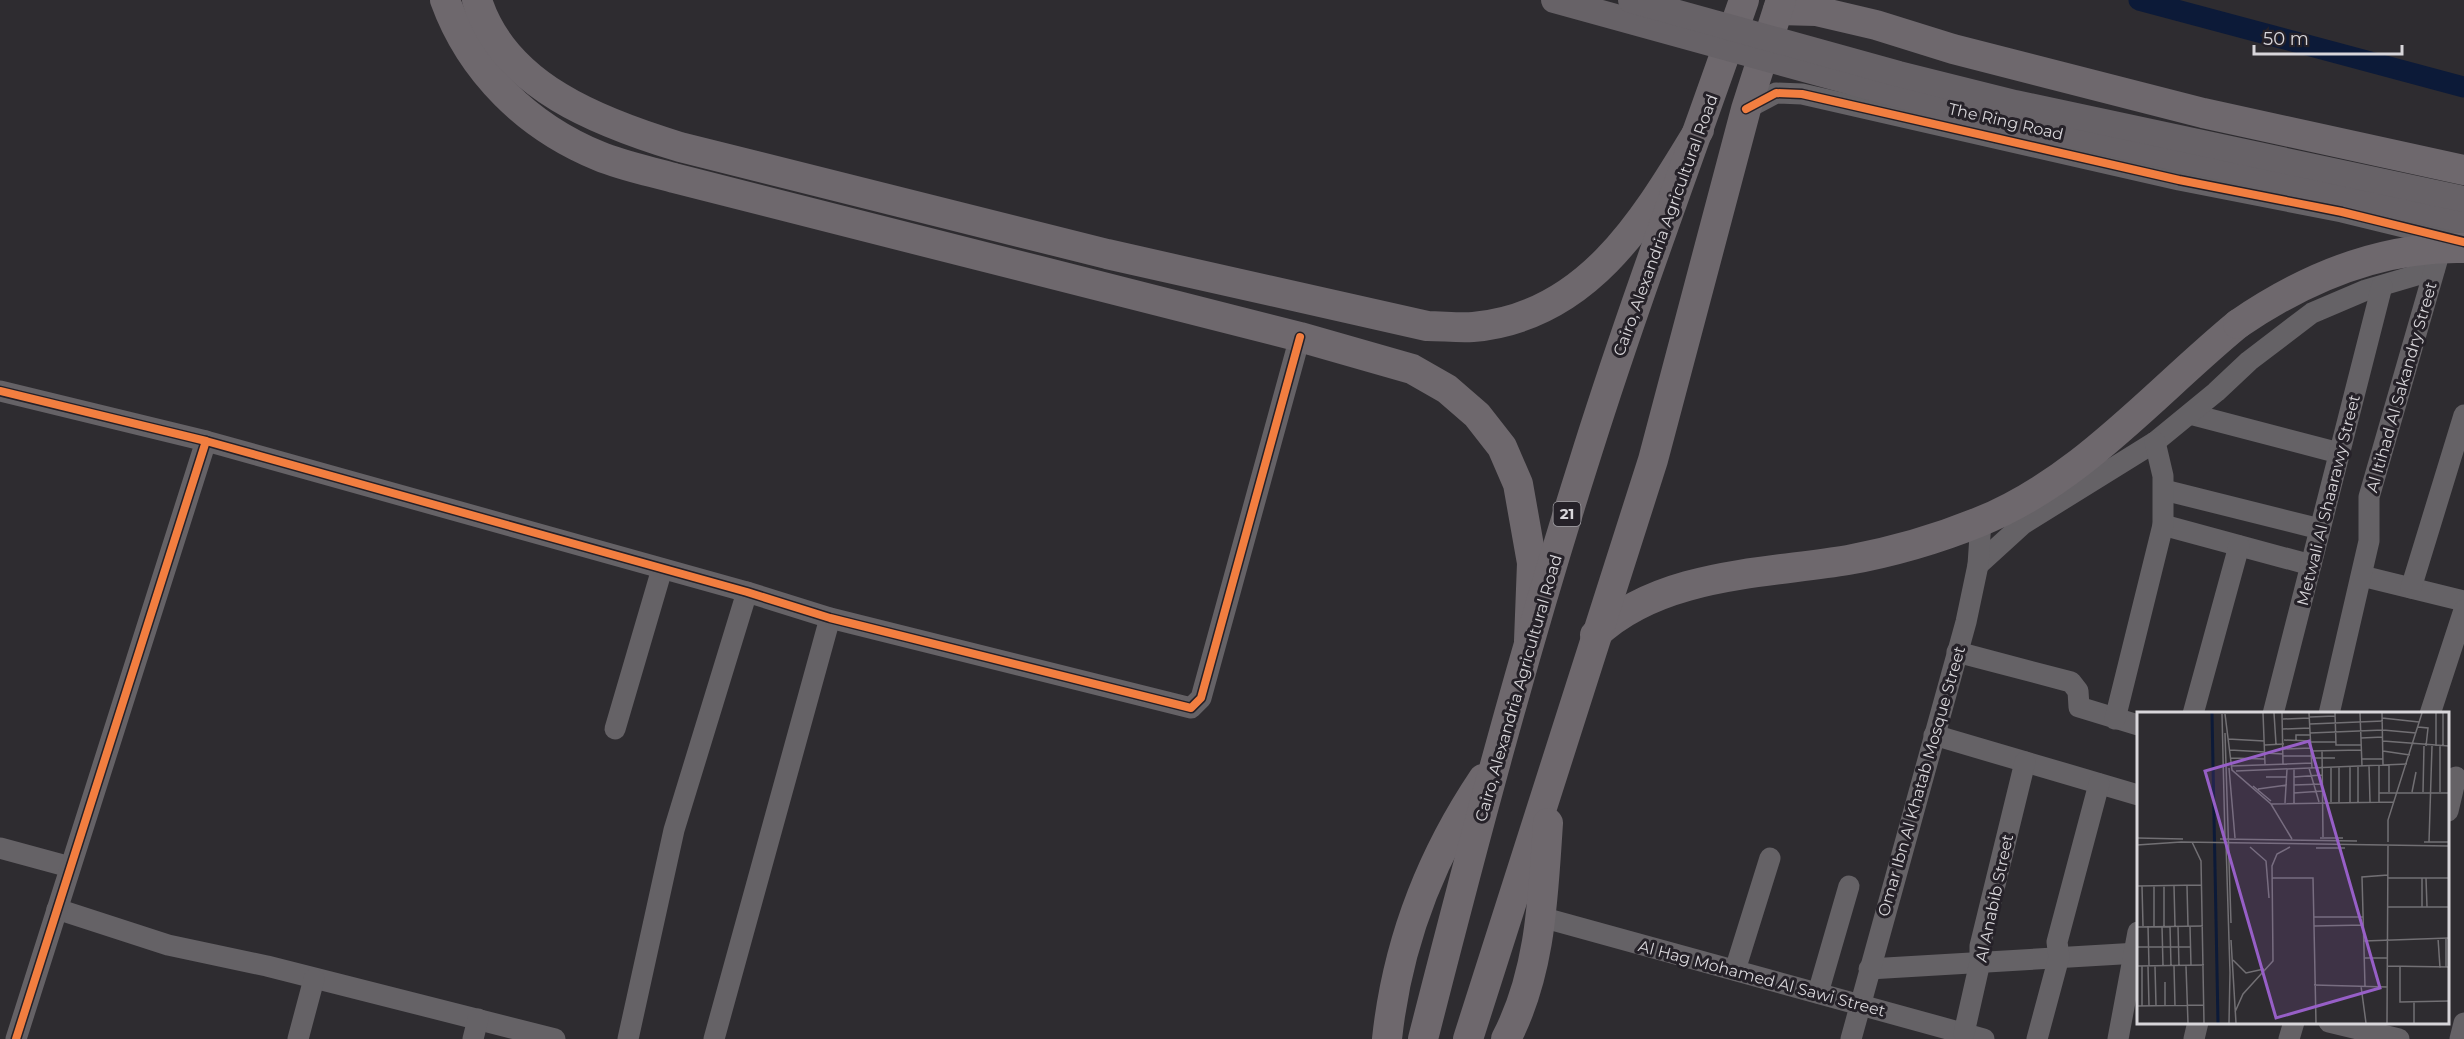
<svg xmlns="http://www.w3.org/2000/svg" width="2464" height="1039" font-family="Montserrat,sans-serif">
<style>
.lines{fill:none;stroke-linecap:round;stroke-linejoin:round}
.canal{stroke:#0c1a38;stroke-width:21}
.minor{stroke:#656266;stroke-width:21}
.highway{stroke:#6e686d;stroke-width:30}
.major-bridge{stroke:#676267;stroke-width:26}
.highway-bridge{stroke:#6e686d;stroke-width:30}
.cycleway-casing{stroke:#252128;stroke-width:11}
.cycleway{stroke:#f27e40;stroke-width:8}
.labels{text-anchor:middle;stroke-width:6;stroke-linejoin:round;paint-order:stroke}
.shield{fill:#252128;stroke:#a2a0a5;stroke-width:1.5}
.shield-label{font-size:15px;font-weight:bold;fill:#d8d6da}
.street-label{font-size:16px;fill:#d8d6da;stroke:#252128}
.inset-river{fill:none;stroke:#0c1a38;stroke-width:3}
.inset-road{fill:none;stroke:#727074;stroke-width:1.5}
.view{fill:#975fc7;fill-opacity:0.15;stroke:#975fc7;stroke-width:3}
.inset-edge{fill:none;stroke:#d8d6da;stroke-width:3}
</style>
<rect width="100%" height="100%" fill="#2e2c30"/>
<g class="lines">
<path class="canal" d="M 2139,0 L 2464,87"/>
<g class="minor">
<path d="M 1746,109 L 1776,93 L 1802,94 L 2179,180 L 2342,212 L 2457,240"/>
<path d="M 0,391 L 206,441 L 747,592 L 830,618 L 1191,708 L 1201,698 L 1300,337"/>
<path d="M 2190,414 L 2339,453"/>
<path d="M 2164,490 L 2320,529"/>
<path d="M 2163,525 L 2311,565"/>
<path d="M 1978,565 L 2023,524 L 2155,442 L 2216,392 L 2249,361 L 2312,313 L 2366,290 L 2434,270"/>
<path d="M 2362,576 L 2464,601"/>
<path d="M 2411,588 L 2464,415"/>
<path d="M 1957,652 L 2071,682 L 2078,691 L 2079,707 L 2138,725"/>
<path d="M 2193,714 L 2239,546"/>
<path d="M 2273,714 L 2382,286"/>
<path d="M 2329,714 L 2369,541 L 2369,497 L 2437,261"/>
<path d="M 2430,714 L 2464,610"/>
<path d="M 2115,719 L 2163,525 L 2163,476 L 2155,442"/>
<path d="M 615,729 L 662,569"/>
<path d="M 1934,735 L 2138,795"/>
<path d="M 2448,811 L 2456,777"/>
<path d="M 0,848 L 70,867"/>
<path d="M 57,909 L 168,945 L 267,966 L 555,1039"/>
<path d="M 1541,917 L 1984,1039"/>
<path d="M 1869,969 L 2138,953"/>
<path d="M 1735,970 L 1770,858"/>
<path d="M 1818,993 L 1849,886"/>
<path d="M 2329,1022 L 2399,1039"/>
<path d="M 1964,1033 L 1980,962 L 1980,946 L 2025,762"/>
<path d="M 16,1039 L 206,441"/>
<path d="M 298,1039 L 314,979"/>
<path d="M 473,1039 L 478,1019"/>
<path d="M 628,1039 L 674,830 L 747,592"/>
<path d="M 714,1039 L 830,618"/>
<path d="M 1851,1039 L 1966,622 L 1978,565 L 1981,521"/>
<path d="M 2037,1039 L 2059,957 L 2057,942 L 2099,784"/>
<path d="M 2118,1039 L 2138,932"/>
<path d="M 2194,1039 L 2198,1022"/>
<path d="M 2289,1039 L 2294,1022"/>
<path d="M 2460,1039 L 2464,1023"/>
</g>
<g class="highway">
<path d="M 445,0 C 471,72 528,127 599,156 C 623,166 649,171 674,178 L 1300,337 L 1412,369 L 1447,389 L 1477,415 L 1502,447 L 1518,484 L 1532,563 L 1529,641"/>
<path d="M 477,0 C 504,87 601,123 680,147 L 1107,254 L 1427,326 C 1442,326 1458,328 1473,327 C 1588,317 1645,219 1699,130"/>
<path d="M 1778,10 L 1816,11 L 1876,25 L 1953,49 L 2203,113 L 2464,170"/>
<path d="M 1595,635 C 1660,573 1764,574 1848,560 C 1892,552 1937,539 1979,522 C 2081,481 2154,393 2238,324"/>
<path d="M 1387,1039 C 1397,945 1430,858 1483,779"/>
<path d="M 1423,1039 C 1472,847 1523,654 1583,465 C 1632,308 1690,155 1744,0"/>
<path d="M 1468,1039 L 1653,460 L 1746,109 L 1781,0"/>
<path d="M 1506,1039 C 1541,972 1543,897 1548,823"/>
</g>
<g class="major-bridge">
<path d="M 1554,0 L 1950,109 L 2464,220"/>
<path d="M 1631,0 L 1899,74 L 2015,103 L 2464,199"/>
</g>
<path class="highway-bridge" d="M 2238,324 C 2305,278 2381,246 2464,248"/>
<g class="cycleway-casing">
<g id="cycleway">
<path d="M 1746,109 L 1776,93 L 1802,94 L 2179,180 L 2342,212 L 2464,242"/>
<path d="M 0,391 L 206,441 L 747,592 L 830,618 L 1191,708 L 1201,698 L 1300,337"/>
<path d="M 16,1039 L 206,441"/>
</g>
</g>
<use href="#cycleway" class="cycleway"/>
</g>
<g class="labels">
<rect class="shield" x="1553.5" y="502" width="27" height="24" rx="4.5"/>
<g class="shield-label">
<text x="1567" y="519">21</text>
</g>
<g class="street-label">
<text transform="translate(2006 121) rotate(13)" y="6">The Ring Road</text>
<text transform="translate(1665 225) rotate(-70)" y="6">Cairo, Alexandria Agricultural Road</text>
<text transform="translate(2401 387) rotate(-74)" y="6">Al Itihad Al Sakandry Street</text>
<text transform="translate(2328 500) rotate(-76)" y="6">Metwali Al Shaarawy Street</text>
<text transform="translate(1518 688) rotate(-74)" y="6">Cairo, Alexandria Agricultural Road</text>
<text transform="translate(1921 781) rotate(-74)" y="6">Omar Ibn Al Khatab Mosque Street</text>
<text transform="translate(1994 898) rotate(-78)" y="6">Al Anabib Street</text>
<text transform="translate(1762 978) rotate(15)" y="6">Al Hag Mohamed Al Sawi Street</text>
</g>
</g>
<g transform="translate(2137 712)">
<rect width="312" height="312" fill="#2e2c30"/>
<path class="inset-river" d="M 75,1 L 81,311"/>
<path class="inset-road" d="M 126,1 L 128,52M 137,1 L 139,32M 145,1 L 146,52M 172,1 L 175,56M 198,1 L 199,33 L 224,33M 223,1 L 225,54M 245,1 L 246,53M 299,1 L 299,34M 85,2 L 88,127M 88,2 L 95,58 L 134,92 L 155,127M 173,5 L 198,4M 245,6 L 282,10M 146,7 L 172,6M 173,12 L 246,9M 281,15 L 291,16 L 289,34M 146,17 L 173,16M 88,21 L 94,211M 173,21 L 246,18 L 279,21M 224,26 L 246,25M 91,27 L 127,29M 147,28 L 174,29M 159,29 L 159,23 L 173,23M 246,29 L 312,34M 174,30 L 199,30M 128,33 L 147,32M 306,34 L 306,1M 146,37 L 174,36M 93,38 L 128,40M 185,38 L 186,125M 174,39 L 224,38M 246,39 L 273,43M 128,41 L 146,42M 146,44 L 174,44M 94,46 L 128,47M 175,46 L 198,46M 225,47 L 246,47M 242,53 L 242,90M 94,54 L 175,51M 213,54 L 213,90M 221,54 L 221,90M 232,54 L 233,90M 194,55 L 194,90M 92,56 L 98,126M 172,56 L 182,90M 99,59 L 270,52M 129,65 L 150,65M 157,65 L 185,63M 157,73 L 186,72M 116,74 L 134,89M 121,77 L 150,73M 252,80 L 252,53M 275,80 L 279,60M 286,80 L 287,34M 303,80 L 303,34M 157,81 L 186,79M 242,81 L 312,81M 202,90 L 202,55M 148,91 L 150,57M 157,91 L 157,57M 134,92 L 257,90M 0,126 L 46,127M 183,126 L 206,126M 83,127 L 220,129M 55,130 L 64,149 L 67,311M 251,130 L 251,108 L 285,1M 287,130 L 312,130M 292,130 L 295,34M 89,131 L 93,261M 0,133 L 44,130 L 312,134M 113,135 L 129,149 L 132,186M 179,136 L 208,136M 135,166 L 176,166 L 179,311M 251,166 L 312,166M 285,166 L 285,195M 289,166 L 290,195M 0,174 L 64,173M 5,174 L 6,214M 17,174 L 17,214M 27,174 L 27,214M 37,174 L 38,214M 50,174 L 51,214M 251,195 L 312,195M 177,205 L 226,205M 11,214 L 12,254M 25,214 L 26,254M 33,214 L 34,254M 41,214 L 42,254M 53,214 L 54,254M 177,214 L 227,213M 0,215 L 66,214M 301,226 L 303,256M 94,228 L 99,311M 227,229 L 312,226M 0,235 L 53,235M 228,246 L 250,246M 96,248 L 109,261 L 127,257M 0,254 L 67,253M 5,254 L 5,294M 11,254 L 12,294M 18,254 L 19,294M 37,254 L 38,294M 49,254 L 51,311M 250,254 L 312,255M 263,255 L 263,290 L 312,289M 309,255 L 309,227M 28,270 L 28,294M 177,273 L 250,275M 224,274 L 229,311M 228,274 L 225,165 L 251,163M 277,290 L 277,311M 0,294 L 67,293M 98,300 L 106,282 L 136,249 L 135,154 L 140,142 L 153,135M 92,311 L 93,260M 250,311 L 251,133"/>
<path class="view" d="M 172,29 L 243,276 L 139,306 L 68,59 Z"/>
<rect width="312" height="312" class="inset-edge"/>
</g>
<path d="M2254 45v9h148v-9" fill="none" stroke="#d8d6da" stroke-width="3"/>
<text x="2263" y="45" font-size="18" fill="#d8d6da" stroke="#252128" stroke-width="4.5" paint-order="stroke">50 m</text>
</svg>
